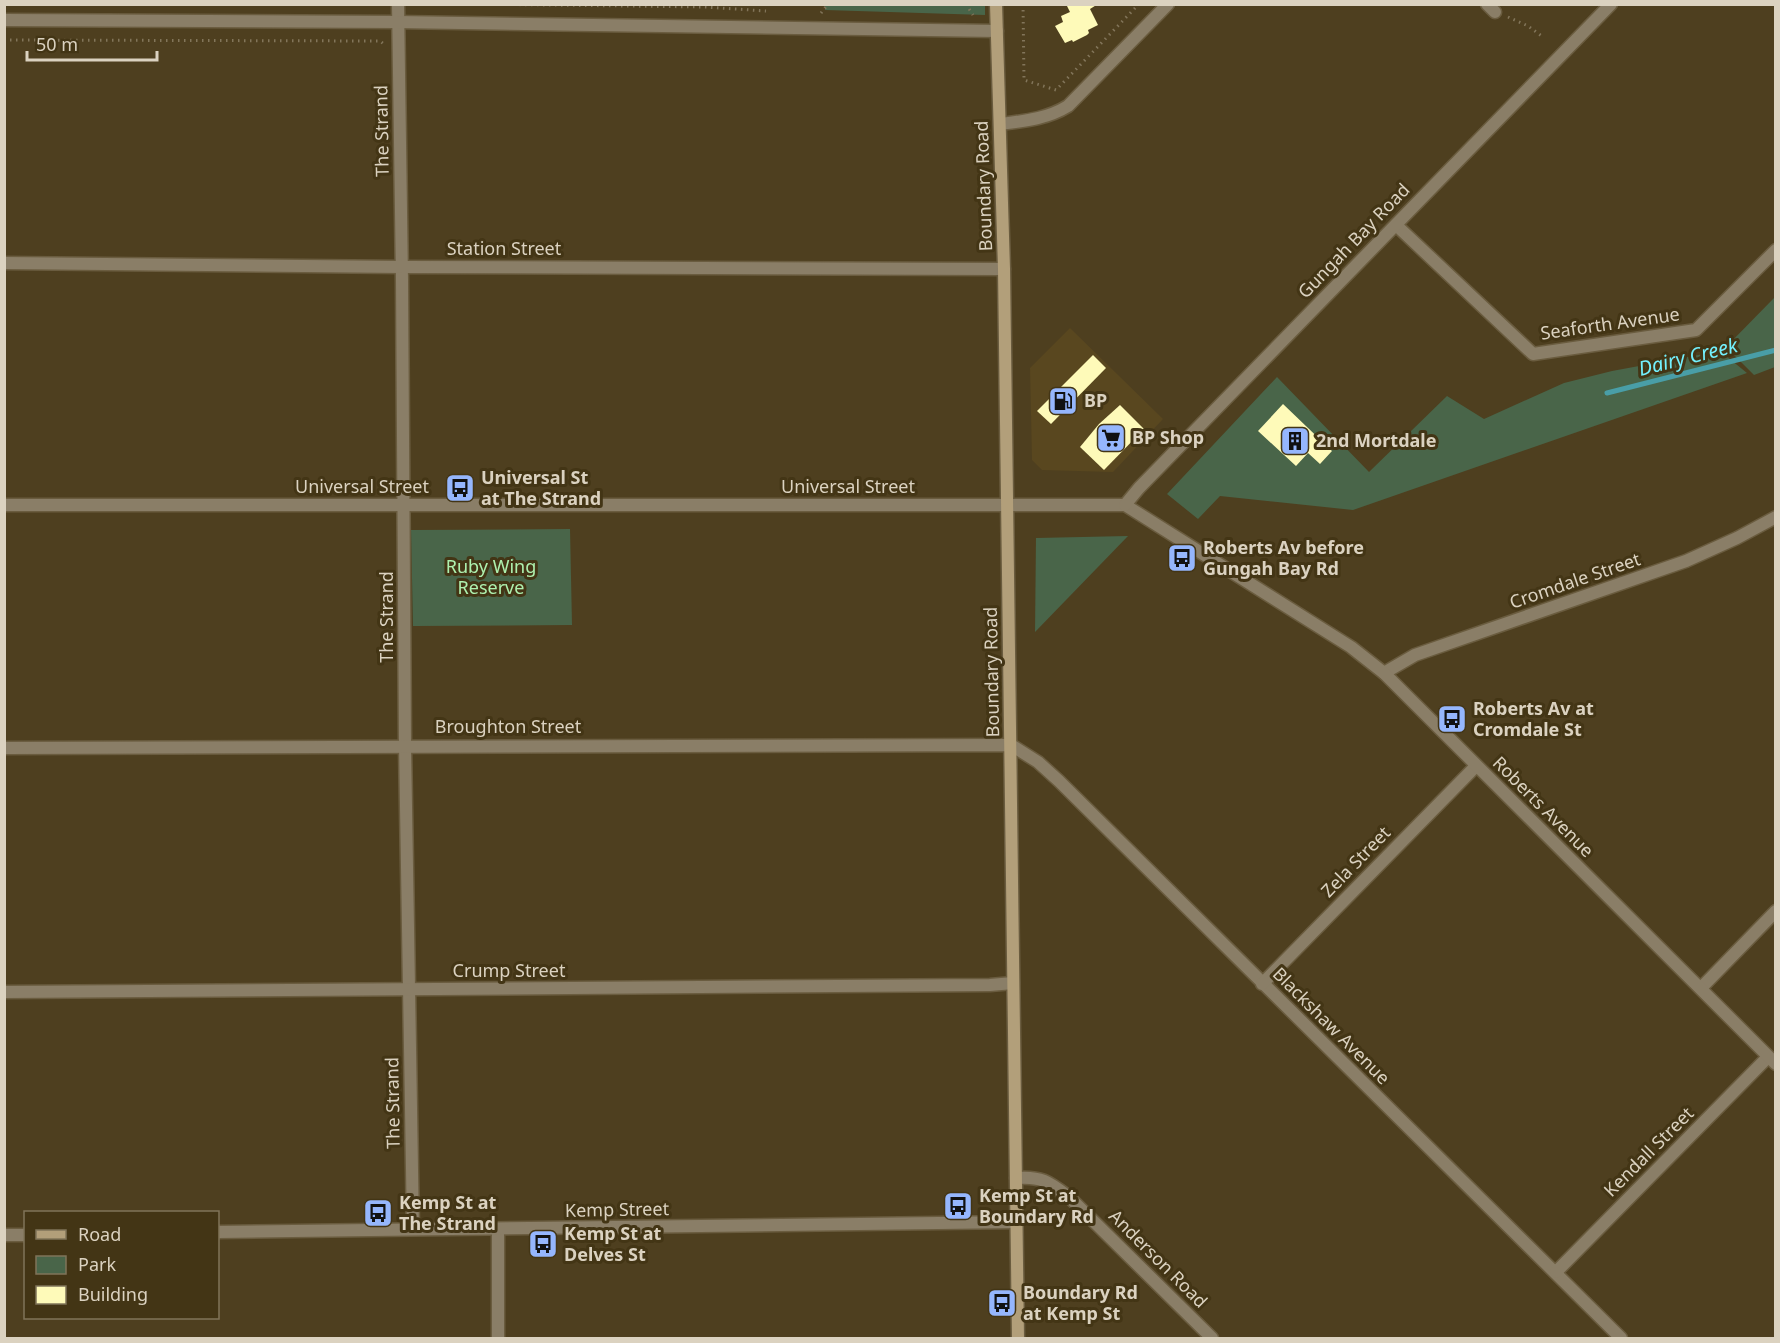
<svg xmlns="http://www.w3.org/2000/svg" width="1780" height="1343" font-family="'Noto Sans',sans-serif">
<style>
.built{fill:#59471f}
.green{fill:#496549}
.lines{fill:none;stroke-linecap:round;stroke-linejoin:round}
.stream{stroke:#499ea7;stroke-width:5}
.building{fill:#fefab9}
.minor-casing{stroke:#6a5c3f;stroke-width:15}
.tertiary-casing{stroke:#6a5c3f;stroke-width:15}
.secondary-casing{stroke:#6a5c3f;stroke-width:15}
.path{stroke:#82755a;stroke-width:3;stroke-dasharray:1.5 4.5;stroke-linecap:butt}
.minor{stroke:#8a7e67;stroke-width:12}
.tertiary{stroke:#8a7e67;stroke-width:12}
.secondary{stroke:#b29f7a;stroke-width:12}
.labels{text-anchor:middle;stroke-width:6;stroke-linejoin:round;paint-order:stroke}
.street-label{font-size:18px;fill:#dbd2c0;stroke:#433515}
.poi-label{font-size:18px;font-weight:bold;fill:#dbd2c0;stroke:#433515;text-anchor:start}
.park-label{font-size:18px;fill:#aef1af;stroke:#433515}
.water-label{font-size:20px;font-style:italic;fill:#73f0fd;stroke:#433515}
</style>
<rect width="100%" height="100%" fill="#4e3f1f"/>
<path class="built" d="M 1070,328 L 1163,419 L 1113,472 L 1042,470 L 1032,460 L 1030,368 Z"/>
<g class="green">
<path d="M 825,5 L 985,5 L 985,15 L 825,10 Z"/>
<path d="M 1775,297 L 1775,367 L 1754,375 L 1726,347 Z"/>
<path d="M 1720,351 L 1747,373 L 1353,510 L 1220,496 L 1198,519 L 1167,494 L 1277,377 L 1369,472 L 1447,396 L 1484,419 L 1564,383 L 1612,371 Z"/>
<path d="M 570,529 L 572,625 L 413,626 L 411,530 Z"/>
<path d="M 1128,536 L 1035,632 L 1036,538 Z"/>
</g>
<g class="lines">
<path class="stream" d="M 1607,393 L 1776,350"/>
</g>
<g class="building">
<path d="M 1066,4 L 1098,4 L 1090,9 L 1098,25 L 1088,30 L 1089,33 L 1087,35 L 1073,42 L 1072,40 L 1065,43 L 1055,26 L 1063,22 L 1061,16 L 1070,12 Z"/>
<path d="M 1093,355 L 1106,368 L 1051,424 L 1037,411 Z"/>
<path d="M 1283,404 L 1332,451 L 1320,464 L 1308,453 L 1296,466 L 1258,431 Z"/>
<path d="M 1120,405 L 1144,429 L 1104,470 L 1080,447 L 1099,424 Z"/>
</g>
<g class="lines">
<g class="minor-casing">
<g id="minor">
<path d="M 398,4 L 402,280 L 405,746 L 413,1229"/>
<path d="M 1487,4 L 1495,12"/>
<path d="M 4,20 L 397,22 L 997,31"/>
<path d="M 1000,124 C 1024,121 1047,119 1068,106 L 1168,4"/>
<path d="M 1396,225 L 1533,354 L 1696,330 L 1776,250"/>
<path d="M 4,263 L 402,267 L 1004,269"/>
<path d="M 1384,673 L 1415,655 L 1686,561 L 1737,538 L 1776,517"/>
<path d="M 4,748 L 1011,745 L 1038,762 L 1059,781 L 1621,1338"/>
<path d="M 1262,984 L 1476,766"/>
<path d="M 1701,988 L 1776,911"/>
<path d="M 4,992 L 990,985 L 1013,983"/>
<path d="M 1016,1178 C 1042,1176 1049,1182 1069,1197 L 1212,1338"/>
<path d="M 498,1230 L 498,1338"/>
<path d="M 218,1232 L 1017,1222"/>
<path d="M 4,1235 L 26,1235"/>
<path d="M 1556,1272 L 1768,1057"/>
</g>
</g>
<g class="tertiary-casing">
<g id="tertiary">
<path d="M 4,505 L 1125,505 L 1351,647 L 1384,673 L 1776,1064"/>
<path d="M 1125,505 L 1139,488 L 1611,4"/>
</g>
</g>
<g class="secondary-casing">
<path id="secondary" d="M 996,4 L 1004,269 L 1018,1338"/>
</g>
<g class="path">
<path d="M 471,4 L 705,7 L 766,11"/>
<path d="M 966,4 L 973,15"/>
<path d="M 1023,4 L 1024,80 L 1056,90 L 1139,4"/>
<path d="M 821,13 L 828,4"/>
<path d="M 1508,17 L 1528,26 L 1543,37"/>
<path d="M 4,40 L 380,41 L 385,45"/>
</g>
<use href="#minor" class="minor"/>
<use href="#tertiary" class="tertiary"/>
<use href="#secondary" class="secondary"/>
</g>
<defs>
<g id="fuel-square" transform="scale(1.5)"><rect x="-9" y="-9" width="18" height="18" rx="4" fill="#95b6fd" stroke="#433515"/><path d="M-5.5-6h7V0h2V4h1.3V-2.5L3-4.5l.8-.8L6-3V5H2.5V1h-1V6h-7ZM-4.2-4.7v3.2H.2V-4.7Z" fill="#111"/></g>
<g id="supermarket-square" transform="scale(1.5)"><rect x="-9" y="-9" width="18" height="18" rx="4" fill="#95b6fd" stroke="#433515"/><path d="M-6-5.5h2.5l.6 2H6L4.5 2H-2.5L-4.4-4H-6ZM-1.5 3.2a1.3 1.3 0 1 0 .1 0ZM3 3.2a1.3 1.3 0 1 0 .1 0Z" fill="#111"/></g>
<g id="building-square" transform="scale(1.5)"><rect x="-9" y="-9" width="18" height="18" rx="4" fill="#95b6fd" stroke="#433515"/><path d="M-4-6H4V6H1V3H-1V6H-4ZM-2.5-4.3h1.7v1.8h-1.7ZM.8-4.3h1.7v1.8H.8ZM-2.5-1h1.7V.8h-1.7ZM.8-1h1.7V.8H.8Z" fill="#111"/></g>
<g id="bus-square" transform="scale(1.5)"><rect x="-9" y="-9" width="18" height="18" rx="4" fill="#95b6fd" stroke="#433515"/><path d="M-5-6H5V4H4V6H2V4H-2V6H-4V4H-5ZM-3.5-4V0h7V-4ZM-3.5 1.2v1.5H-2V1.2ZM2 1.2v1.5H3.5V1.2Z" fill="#111"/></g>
</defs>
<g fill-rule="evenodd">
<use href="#fuel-square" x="1063" y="401"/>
<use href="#supermarket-square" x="1111" y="438"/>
<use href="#building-square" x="1295" y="441"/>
<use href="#bus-square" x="460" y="488"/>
<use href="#bus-square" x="1182" y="558"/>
<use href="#bus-square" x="1452" y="719"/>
<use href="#bus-square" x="958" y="1206"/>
<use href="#bus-square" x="378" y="1213"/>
<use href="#bus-square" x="543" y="1244"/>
<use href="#bus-square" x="1002" y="1303"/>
</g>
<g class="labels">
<g class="street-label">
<text transform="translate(382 131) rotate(-91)" y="6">The Strand</text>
<text transform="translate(984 186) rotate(-92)" y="6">Boundary Road</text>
<text transform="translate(1354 241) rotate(-46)" y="6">Gungah Bay Road</text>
<text x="504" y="255">Station Street</text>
<text transform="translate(1610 324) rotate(-8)" y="6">Seaforth Avenue</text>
<text x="362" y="493">Universal Street</text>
<text x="848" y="493">Universal Street</text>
<text transform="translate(1575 581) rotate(-19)" y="6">Cromdale Street</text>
<text transform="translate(387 617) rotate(-90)" y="6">The Strand</text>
<text transform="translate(992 672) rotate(-91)" y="6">Boundary Road</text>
<text x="508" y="733">Broughton Street</text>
<text transform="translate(1543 807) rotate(45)" y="6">Roberts Avenue</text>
<text transform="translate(1356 862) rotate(-46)" y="6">Zela Street</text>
<text x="509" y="977">Crump Street</text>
<text transform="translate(1331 1026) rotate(45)" y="6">Blackshaw Avenue</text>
<text transform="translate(393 1103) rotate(-91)" y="6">The Strand</text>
<text transform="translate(1649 1152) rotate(-45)" y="6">Kendall Street</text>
<text transform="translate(617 1210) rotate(-1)" y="6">Kemp Street</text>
<text transform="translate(1158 1259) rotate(45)" y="6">Anderson Road</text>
</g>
<g class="poi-label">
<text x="1084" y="407">BP</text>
<text x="1132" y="444">BP Shop</text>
<text x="1316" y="447">2nd Mortdale</text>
<text x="481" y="484">Universal St<tspan x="481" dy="21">at The Strand</tspan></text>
<text x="1203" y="554">Roberts Av before<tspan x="1203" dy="21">Gungah Bay Rd</tspan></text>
<text x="1473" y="715">Roberts Av at<tspan x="1473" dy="21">Cromdale St</tspan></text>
<text x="979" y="1202">Kemp St at<tspan x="979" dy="21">Boundary Rd</tspan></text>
<text x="399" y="1209">Kemp St at<tspan x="399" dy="21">The Strand</tspan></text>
<text x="564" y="1240">Kemp St at<tspan x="564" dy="21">Delves St</tspan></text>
<text x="1023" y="1299">Boundary Rd<tspan x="1023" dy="21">at Kemp St</tspan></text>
</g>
<g class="park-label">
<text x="491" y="573">Ruby Wing<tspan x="491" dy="21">Reserve</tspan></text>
</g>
<g class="water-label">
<text transform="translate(1688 357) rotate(-14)" y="7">Dairy Creek</text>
</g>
</g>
<rect width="1780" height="1343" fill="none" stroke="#dbd2c0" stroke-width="12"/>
<rect x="24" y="1211" width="195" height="108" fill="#433515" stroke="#807459" stroke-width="1.5"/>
<rect x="36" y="1230" width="30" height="9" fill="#b29f7a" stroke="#807459" stroke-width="1.5"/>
<text x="78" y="1241" font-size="18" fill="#dbd2c0">Road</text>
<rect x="36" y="1256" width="30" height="18" fill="#496549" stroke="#807459" stroke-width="1.5"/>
<text x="78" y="1271" font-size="18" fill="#dbd2c0">Park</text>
<rect x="36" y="1286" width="30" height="18" fill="#fefab9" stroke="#807459" stroke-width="1.5"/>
<text x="78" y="1301" font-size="18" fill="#dbd2c0">Building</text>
<path d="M27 51v9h130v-9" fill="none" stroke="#dbd2c0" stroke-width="3"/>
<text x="36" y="51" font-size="18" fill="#dbd2c0" stroke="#433515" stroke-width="4.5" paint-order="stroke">50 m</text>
</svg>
